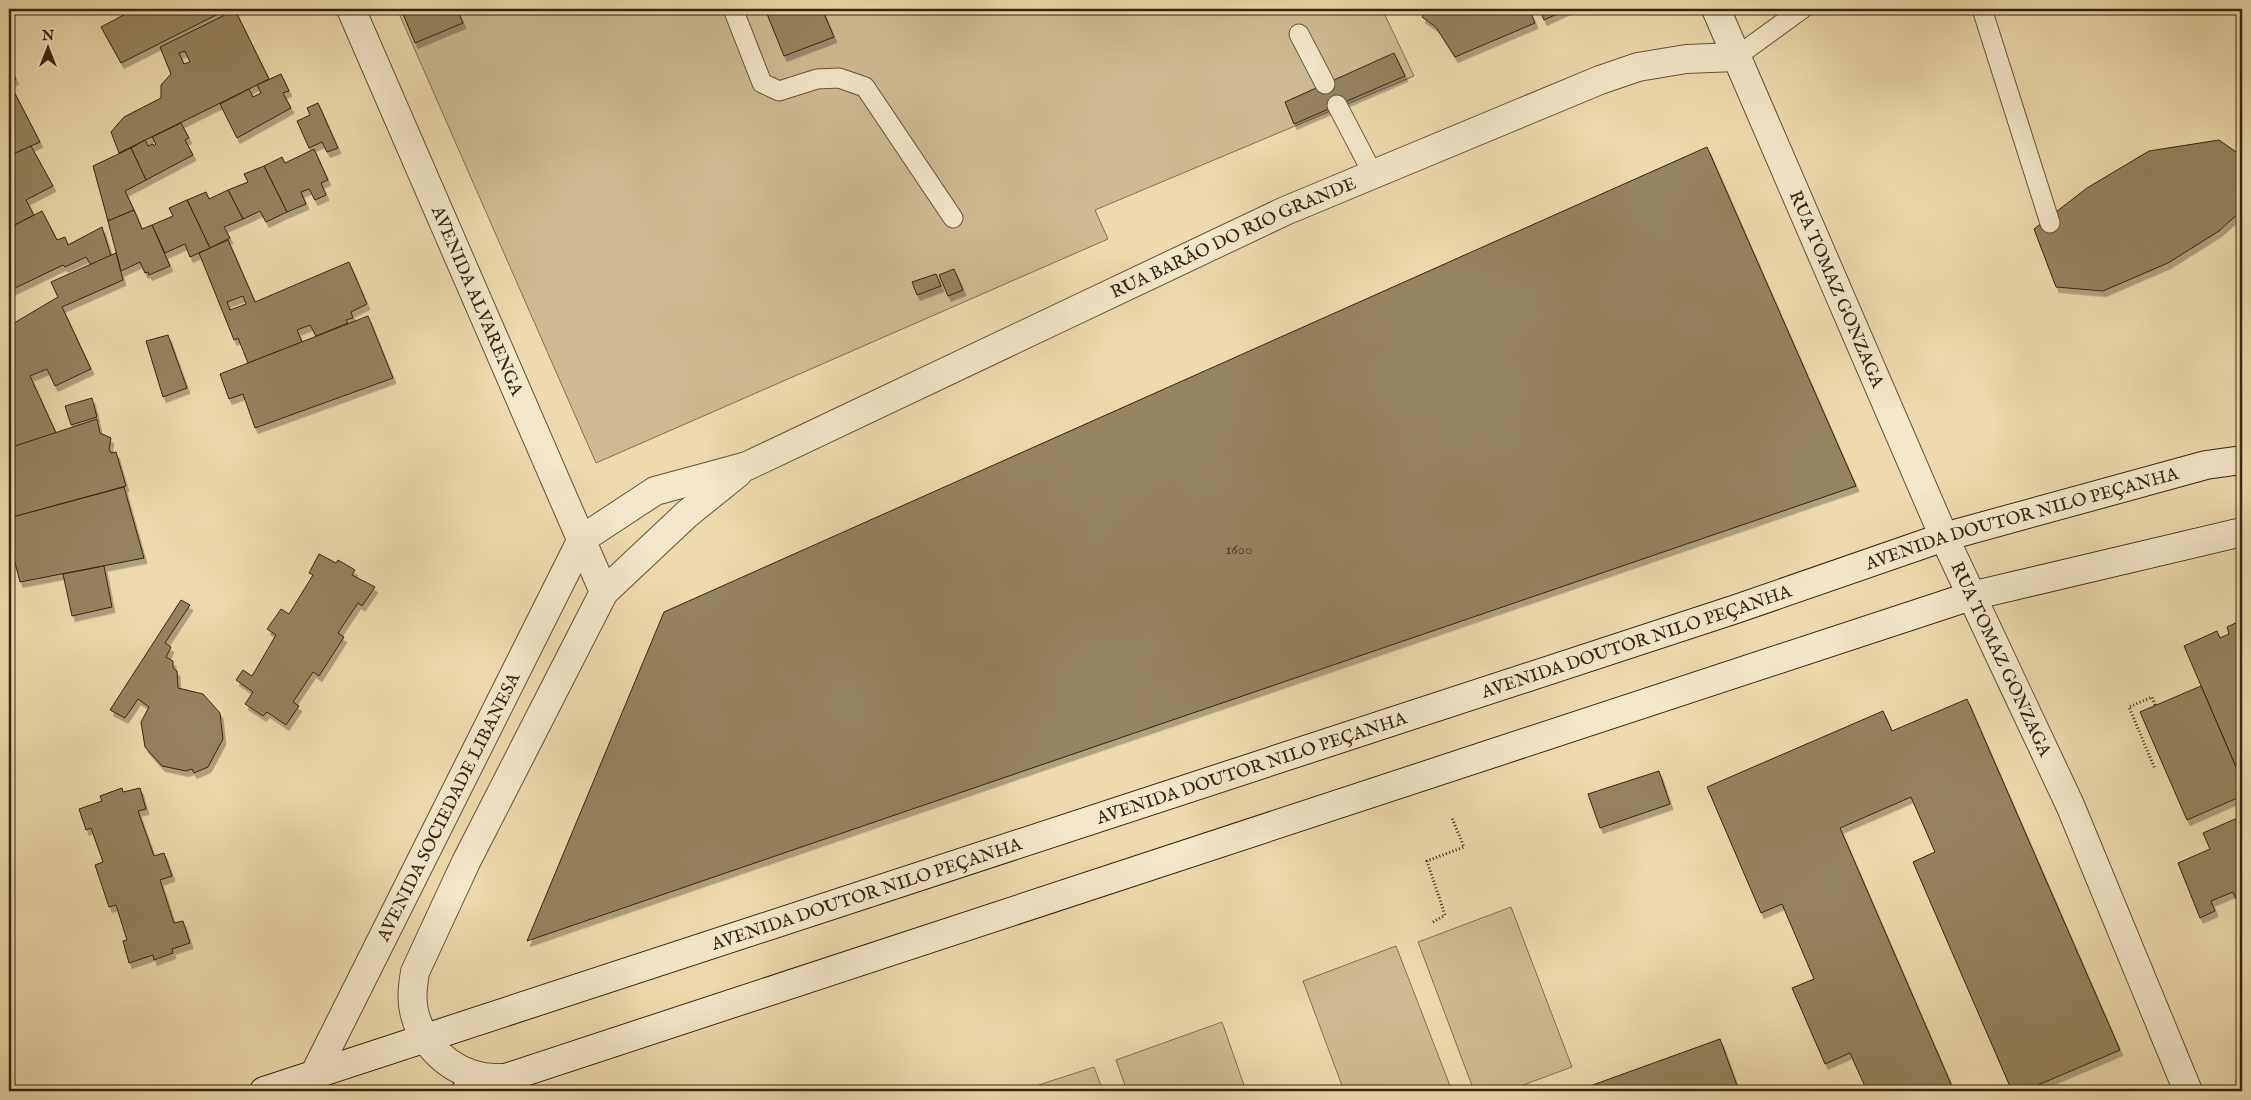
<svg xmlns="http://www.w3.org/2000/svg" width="2251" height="1100" font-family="'IM FELL English',serif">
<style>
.green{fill:#cfbb93;stroke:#837050}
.building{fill:#968361;stroke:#37240e;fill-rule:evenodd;filter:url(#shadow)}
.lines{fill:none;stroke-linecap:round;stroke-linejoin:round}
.service-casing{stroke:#655236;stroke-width:21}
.minor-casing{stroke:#655236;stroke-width:30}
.tertiary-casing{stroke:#655236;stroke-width:30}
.secondary-casing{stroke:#37240e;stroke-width:30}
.path{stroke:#37240e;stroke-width:3;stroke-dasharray:1 2.5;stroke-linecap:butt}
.service{stroke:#f4e7ca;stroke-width:19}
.minor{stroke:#f4e7ca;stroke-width:28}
.tertiary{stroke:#f4e7ca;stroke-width:28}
.secondary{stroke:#f4e7ca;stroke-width:28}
.labels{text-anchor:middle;stroke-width:4;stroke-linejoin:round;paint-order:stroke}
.number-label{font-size:15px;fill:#4f3c23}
.street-label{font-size:18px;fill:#37240e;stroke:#f4e7ca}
</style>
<defs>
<filter id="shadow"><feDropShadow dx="3" dy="5.5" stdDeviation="0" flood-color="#0004"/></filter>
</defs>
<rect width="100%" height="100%" fill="#eedaae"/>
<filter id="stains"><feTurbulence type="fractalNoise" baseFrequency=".004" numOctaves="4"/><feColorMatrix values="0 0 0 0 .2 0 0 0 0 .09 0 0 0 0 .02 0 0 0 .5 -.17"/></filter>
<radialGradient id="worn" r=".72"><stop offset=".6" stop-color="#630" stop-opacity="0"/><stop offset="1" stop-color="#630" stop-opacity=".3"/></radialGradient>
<g class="green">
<path d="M 397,9 L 1382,9 L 1414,76 L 1095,210 L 1108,239 L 596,463 Z"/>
<path d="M 1511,907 L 1572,1067 L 1507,1091 L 1474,1091 L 1418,942 Z"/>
<path d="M 1396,946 L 1452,1091 L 1344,1091 L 1303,981 Z"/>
<path d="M 1222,1022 L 1246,1091 L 1127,1091 L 1116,1060 Z"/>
<path d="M 1094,1067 L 1103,1091 L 1020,1091 Z"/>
</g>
<g class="building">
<path d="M 135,9 L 228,9 L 121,63 L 101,27 Z"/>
<path d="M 401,9 L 457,9 L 463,23 L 415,43 Z"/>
<path d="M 765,9 L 822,9 L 834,37 L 784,56 Z"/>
<path d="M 1428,9 L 1529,9 L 1535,23 L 1455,57 L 1436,27 L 1422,17 Z"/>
<path d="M 1539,9 L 1568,9 L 1544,20 Z"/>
<path d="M 235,10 L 269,79 L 119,153 L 111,132 L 124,117 L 161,98 L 161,85 L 171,74 L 160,47 ZM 185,51 L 190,62 L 184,64 L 179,53 Z"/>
<path d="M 1394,53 L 1405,76 L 1294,124 L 1285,102 Z"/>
<path d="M 9,66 L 16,79 L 9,82 Z"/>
<path d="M 281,74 L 289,91 L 283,93 L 291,108 L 237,138 L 220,104 L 249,89 L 253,97 L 261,93 L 257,85 Z"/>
<path d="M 9,82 L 40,142 L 9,156 Z"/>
<path d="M 318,103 L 338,148 L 327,152 L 322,142 L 309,148 L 297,121 L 310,115 L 307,108 Z"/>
<path d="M 181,123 L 189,138 L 185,140 L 193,155 L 146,180 L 131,148 L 145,140 L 148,146 L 153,144 L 154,146 L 156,144 L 152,137 Z"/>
<path d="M 2219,140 L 2242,156 L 2242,210 L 2219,231 L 2168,263 L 2103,291 L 2056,287 L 2034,229 L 2087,188 L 2149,151 Z"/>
<path d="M 31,146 L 53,186 L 26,200 L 34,215 L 9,228 L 9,156 Z"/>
<path d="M 1707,147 L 1856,486 L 527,941 L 664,612 Z"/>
<path d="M 131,148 L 146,180 L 125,191 L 134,210 L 108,221 L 93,166 Z"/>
<path d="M 314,149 L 328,180 L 321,183 L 326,195 L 315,200 L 309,189 L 301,192 L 306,204 L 287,212 L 264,166 L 282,157 L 285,163 Z"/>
<path d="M 264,166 L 287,212 L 266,222 L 260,211 L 243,219 L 228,190 L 248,182 L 244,174 Z"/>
<path d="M 228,190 L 243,219 L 224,227 L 230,238 L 210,248 L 187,200 L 206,192 L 209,199 Z"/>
<path d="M 187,200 L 210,248 L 190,257 L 185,244 L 165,253 L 152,225 L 173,216 L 169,208 Z"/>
<path d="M 134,210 L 142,229 L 152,225 L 170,266 L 149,275 L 148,272 L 145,273 L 140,262 L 121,271 L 108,221 Z"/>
<path d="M 42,211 L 57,240 L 65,237 L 68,245 L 102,227 L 111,256 L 91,265 L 86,257 L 65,267 L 63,265 L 9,291 L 9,228 Z"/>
<path d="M 228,240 L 255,302 L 349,262 L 367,304 L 351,312 L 353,318 L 346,320 L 348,323 L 316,336 L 310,325 L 297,330 L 302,342 L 248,363 L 238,338 L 234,340 L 199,253 ZM 243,296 L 246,304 L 230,310 L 227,302 Z"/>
<path d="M 116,253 L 123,280 L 62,307 L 91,369 L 55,386 L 47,369 L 30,376 L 56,433 L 9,448 L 9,326 L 58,297 L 51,282 Z"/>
<path d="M 954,269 L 963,290 L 948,296 L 939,275 Z"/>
<path d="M 936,274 L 941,286 L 917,295 L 912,282 Z"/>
<path d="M 368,316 L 393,378 L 255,428 L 243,394 L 229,399 L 220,374 Z"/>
<path d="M 168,335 L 187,388 L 163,397 L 146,341 Z"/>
<path d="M 92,398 L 97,417 L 71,425 L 65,406 Z"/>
<path d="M 97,419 L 100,433 L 111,438 L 109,449 L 111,453 L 116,452 L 126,486 L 13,517 L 9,502 L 9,448 Z"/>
<path d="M 124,487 L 144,558 L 20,582 L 9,540 L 9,518 Z"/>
<path d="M 319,554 L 336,563 L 338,560 L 355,570 L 352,575 L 375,587 L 362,606 L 358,603 L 338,633 L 344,637 L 319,676 L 313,672 L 293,702 L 299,706 L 286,725 L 267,712 L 263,716 L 245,704 L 253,692 L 236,680 L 243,670 L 252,676 L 276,635 L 267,629 L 281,609 L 289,614 L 313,575 L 309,573 Z"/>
<path d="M 104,566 L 112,607 L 72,616 L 63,574 Z"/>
<path d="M 181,600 L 190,605 L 165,643 L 171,647 L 166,657 L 173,661 L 173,668 L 177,671 L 178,688 L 203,694 L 220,713 L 223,739 L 208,767 L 194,773 L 192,769 L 186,771 L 162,766 L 145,747 L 141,722 L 149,707 L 138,699 L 125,718 L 110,710 Z"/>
<path d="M 2240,621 L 2242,627 L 2242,781 L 2184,646 L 2217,631 L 2220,638 L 2229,634 L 2227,627 Z"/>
<path d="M 2201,686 L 2242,781 L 2242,796 L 2187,820 L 2140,712 Z"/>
<path d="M 1967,699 L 2120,1050 L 2024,1091 L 2012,1091 L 1913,862 L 1935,852 L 1911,797 L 1840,828 L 1954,1091 L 1867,1091 L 1850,1053 L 1825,1064 L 1792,988 L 1814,979 L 1782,904 L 1761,913 L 1707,787 L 1883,711 L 1892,731 Z"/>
<path d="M 1659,771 L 1670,804 L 1600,828 L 1588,794 Z"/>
<path d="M 122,788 L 123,792 L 140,788 L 146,809 L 138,811 L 154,856 L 164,853 L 172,876 L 160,880 L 174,923 L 183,921 L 190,943 L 172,949 L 173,953 L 154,960 L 153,955 L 129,963 L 123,941 L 127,940 L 116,905 L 109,907 L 95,865 L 103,862 L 91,828 L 86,830 L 79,809 L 102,801 L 100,796 Z"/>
<path d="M 2242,816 L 2242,904 L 2239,905 L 2233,892 L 2211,901 L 2215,911 L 2200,918 L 2178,863 L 2210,849 L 2203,833 Z"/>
<path d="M 1720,1039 L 1739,1091 L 1576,1091 Z"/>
</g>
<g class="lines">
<g class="service-casing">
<g id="service">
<path d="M 733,9 L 762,83 L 779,91 L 817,79 L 839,78 L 865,87 L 953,218"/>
<path d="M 1982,9 L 2050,223"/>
<path d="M 1299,34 L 1325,84"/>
<path d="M 1736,57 L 1802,9"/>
<path d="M 1337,105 L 1373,174"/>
</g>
</g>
<g class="minor-casing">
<g id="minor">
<path id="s1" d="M 582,539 L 655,491 L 747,466 L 1285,211 L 1600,80 L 1638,67 L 1686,59 L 1736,57"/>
<path d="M 604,592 L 687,514 L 738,473"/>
</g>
</g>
<g class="tertiary-casing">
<g id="tertiary">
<path id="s2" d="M 351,9 L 604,592 L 466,862 L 415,972 C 413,985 411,998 414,1011 C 421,1044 450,1072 484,1077 C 491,1078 500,1078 507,1078"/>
<path id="s3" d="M 1716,9 L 1944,537 L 2070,805 L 2188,1091"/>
<path id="s4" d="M 314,1075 L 582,539"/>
</g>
</g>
<g class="secondary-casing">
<g id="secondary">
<path id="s5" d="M 264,1091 L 1736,609 L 1944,537 L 2206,465 L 2242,460"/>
<path d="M 466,1091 L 1971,596 L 2242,532"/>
</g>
</g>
<g class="path">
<path d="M 2155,705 L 2152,697 L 2129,707 L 2155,769"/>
<path d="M 1433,922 L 1445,915 L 1427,861 L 1464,847 L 1452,818"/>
</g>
<use href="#service" class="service"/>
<use href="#minor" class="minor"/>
<use href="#tertiary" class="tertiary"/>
<use href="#secondary" class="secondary"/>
</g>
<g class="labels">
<g class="number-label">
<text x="1239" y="554">1600</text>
</g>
<g class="street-label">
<text dy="6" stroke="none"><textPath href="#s1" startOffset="720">RUA BARÃO DO RIO GRANDE</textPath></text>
<text dy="6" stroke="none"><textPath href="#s3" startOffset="305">RUA TOMAZ GONZAGA</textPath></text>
<text dy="6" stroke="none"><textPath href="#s2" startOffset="318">AVENIDA ALVARENGA</textPath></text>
<text dy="6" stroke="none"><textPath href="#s5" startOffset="1849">AVENIDA DOUTOR NILO PEÇANHA</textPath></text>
<text dy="6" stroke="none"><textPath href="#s5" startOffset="1444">AVENIDA DOUTOR NILO PEÇANHA</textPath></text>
<text dy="6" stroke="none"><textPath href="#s3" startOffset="710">RUA TOMAZ GONZAGA</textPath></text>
<text dy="6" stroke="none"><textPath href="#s5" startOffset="1039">AVENIDA DOUTOR NILO PEÇANHA</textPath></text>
<text dy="6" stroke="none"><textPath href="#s4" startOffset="300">AVENIDA SOCIEDADE LIBANESA</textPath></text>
<text dy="6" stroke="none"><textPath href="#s5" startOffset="634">AVENIDA DOUTOR NILO PEÇANHA</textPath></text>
</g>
</g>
<rect width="2251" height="1100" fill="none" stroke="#eedaae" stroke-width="30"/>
<rect x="10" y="10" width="2231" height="1080" fill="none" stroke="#37240e" stroke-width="2.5"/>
<rect x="15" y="15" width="2221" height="1070" fill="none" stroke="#37240e"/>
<g transform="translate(48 48)" stroke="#f4e7ca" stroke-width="4" paint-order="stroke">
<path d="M0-4L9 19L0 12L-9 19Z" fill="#37240e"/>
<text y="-8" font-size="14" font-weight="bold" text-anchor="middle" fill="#37240e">N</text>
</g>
<rect width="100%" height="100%" filter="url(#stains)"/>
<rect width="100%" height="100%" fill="url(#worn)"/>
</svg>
